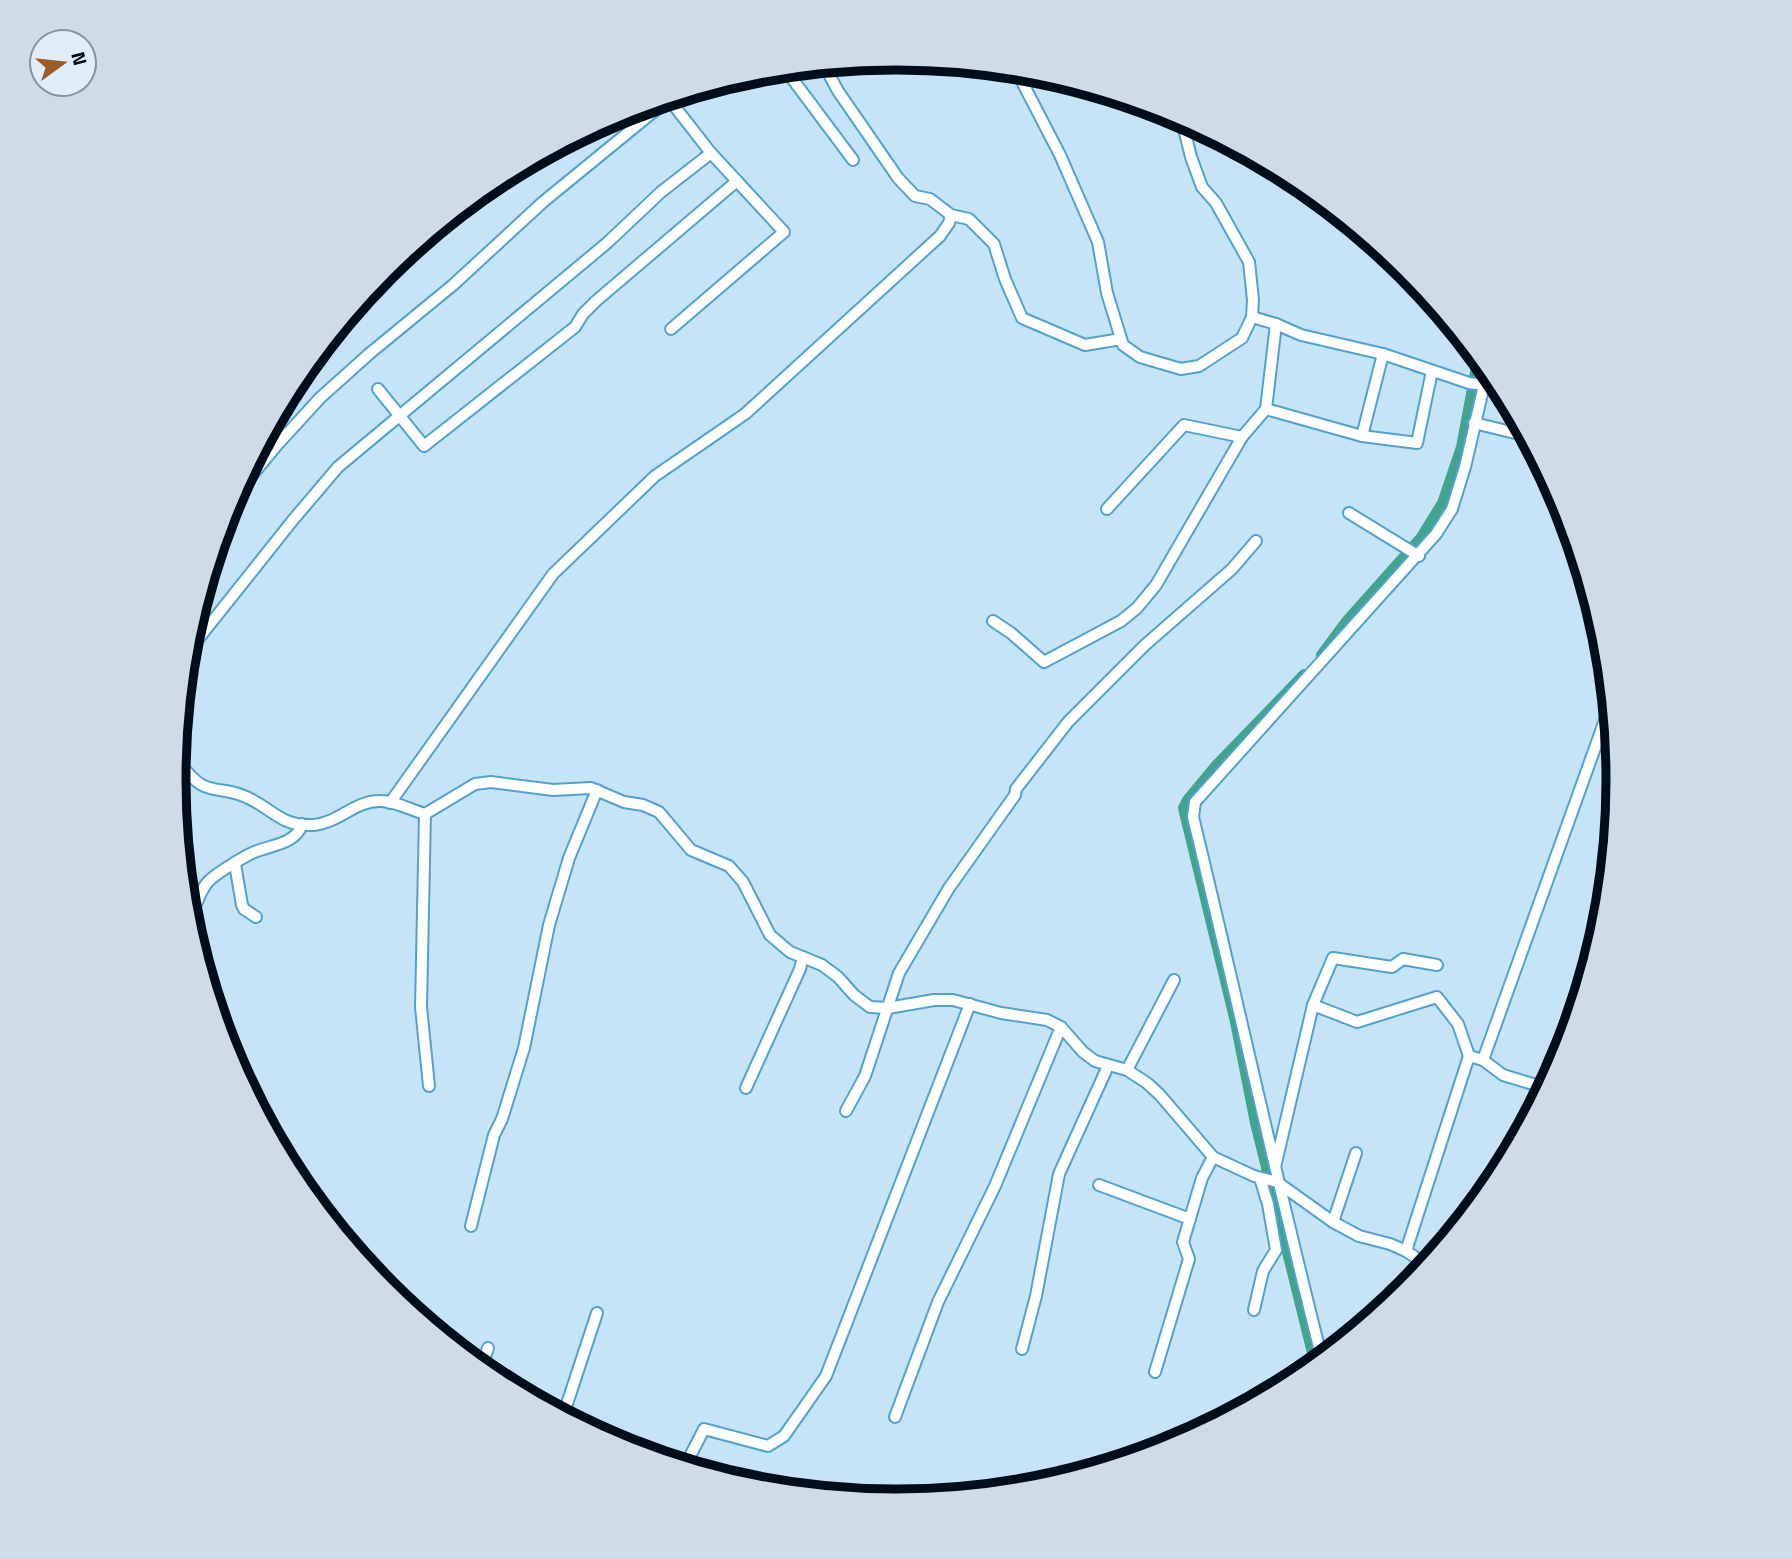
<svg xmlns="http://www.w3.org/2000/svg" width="1792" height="1559" font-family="'Titillium Web',sans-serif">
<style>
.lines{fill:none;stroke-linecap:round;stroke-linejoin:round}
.canal{stroke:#40a48f;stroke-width:10}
.minor-casing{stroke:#52a2d0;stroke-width:14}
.minor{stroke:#fff;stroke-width:10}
.rim{fill:none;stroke:#000e1b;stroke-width:9}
</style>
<rect width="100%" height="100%" fill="#c6e4f7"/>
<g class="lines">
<g class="canal">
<path d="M 1321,655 L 1347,620 L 1421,537 L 1442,503 L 1461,447 L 1478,357"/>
<path d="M 1304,674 L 1216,765 L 1187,800 L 1183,808 L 1235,1022 L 1255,1123 L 1315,1365"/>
</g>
<g class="minor-casing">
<g id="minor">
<path d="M 824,65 L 838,91 L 898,178 L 915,196 L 930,199 L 951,215 L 969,219 L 994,244 L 1005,279 L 1022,318 L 1085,345 L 1121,339"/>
<path d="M 785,69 L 853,160"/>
<path d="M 1016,70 L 1060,155 L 1098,242 L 1107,293 L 1123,345 L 1140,357 L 1181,369 L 1199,366 L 1242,338 L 1252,317 L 1253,300 L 1249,262 L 1216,203 L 1202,187 L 1191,157 L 1181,117"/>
<path d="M 668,98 L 711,153 L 784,232 L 671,329"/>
<path d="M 1252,317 L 1276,324 L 1301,335 L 1383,354 L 1469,383 L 1484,385"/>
<path d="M 378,389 L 424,446 L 575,327 L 583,314 L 596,301 L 737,181"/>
<path d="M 1266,409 L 1362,436 L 1417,443 L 1432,371"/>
<path d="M 1474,423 L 1527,436"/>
<path d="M 1362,436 L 1383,354"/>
<path d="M 229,503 L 277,445 L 320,398 L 369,354 L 453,285 L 543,202 L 669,99"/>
<path d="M 1107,509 L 1184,425 L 1242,437"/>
<path d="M 1349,513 L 1419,556"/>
<path d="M 993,621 L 1011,633 L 1044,662 L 1121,621 L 1137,608 L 1156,585 L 1242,437 L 1266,409 L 1276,324"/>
<path d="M 187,653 L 293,520 L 338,467 L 607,243 L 661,192 L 711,153"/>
<path d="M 176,762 C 187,769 192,781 204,786 C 215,791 229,790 241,795 C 271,805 277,827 314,825 C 338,823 355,801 379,801 C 393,800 411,810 425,814 L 475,784 L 491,782 L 553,790 L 591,788 L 624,802 L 643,805 L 659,812 L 691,850 L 729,866 L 743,882 L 770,935 L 790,952 L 822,965 L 838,977 L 854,995 L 870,1007 L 888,1008 L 934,1000 L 953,1000 L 1001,1013 L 1047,1020 L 1061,1027 L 1083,1052 L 1095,1061 L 1127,1070 L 1147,1083 L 1160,1095 L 1213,1157 L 1254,1176 L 1277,1182 L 1333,1222 L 1359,1236 L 1390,1244 L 1406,1251 L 1427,1265"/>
<path d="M 390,803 L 553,574 L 655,476 L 745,414 L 940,236 L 949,223 L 951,215"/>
<path d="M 425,814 L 421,1007 L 429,1086"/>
<path d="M 235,864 L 242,905 L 244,909 L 256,917"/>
<path d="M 188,916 C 198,906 198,894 207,883 C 213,875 242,858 252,853 C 269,845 296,845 302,824"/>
<path d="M 1313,1005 L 1357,1022 L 1437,997 L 1458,1024 L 1469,1056"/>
<path d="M 1483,1060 L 1610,706"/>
<path d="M 1127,1070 L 1174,980"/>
<path d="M 746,1088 L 800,969 L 803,957"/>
<path d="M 846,1111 L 865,1076 L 899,973 L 949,888 L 1015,795 L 1016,789 L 1068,722 L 1145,645 L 1232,569 L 1256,541"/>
<path d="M 1275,1167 L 1313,1005 L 1333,958 L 1392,967 L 1403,959 L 1437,965"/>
<path d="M 1099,1185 L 1190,1219"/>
<path d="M 1333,1222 L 1356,1153"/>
<path d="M 471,1226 L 494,1135 L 502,1119 L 524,1048 L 549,925 L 569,858 L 597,790"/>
<path d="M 1406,1251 L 1469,1056 L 1483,1060 L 1503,1075 L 1546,1088"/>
<path d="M 1254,1310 L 1263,1271 L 1276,1250 L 1268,1204 L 1260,1178"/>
<path d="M 1022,1349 L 1036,1296 L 1059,1174 L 1108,1066"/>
<path d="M 1322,1359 C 1276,1179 1237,998 1193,817 L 1195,802 L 1436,534 L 1452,509 L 1465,467 L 1488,368"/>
<path d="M 481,1368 L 488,1348"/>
<path d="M 1155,1372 L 1189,1259 L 1183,1242 L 1202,1178 L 1213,1157"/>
<path d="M 563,1416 L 597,1313"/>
<path d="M 895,1417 L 938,1302 L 995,1186 L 1061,1027"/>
<path d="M 685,1466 L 704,1429 L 768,1446 L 784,1436 L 826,1376 L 970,1004"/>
</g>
</g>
<use href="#minor" class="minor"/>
</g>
<path d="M0 0H1792V1559H0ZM895 70H897A709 709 0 0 1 1606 779V780A709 709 0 0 1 897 1489H895A709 709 0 0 1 186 780V779A709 709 0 0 1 895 70Z" fill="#cddce6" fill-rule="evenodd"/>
<path class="rim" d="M895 70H897A709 709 0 0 1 1606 779V780A709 709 0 0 1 897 1489H895A709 709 0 0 1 186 780V779A709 709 0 0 1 895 70Z"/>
<g transform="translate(63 63) rotate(75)"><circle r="33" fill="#dfeef8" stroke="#8694a0" stroke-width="2"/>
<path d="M0-5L12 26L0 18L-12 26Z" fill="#9d5c27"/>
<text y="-10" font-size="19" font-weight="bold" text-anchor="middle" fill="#000e1b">N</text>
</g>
</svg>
